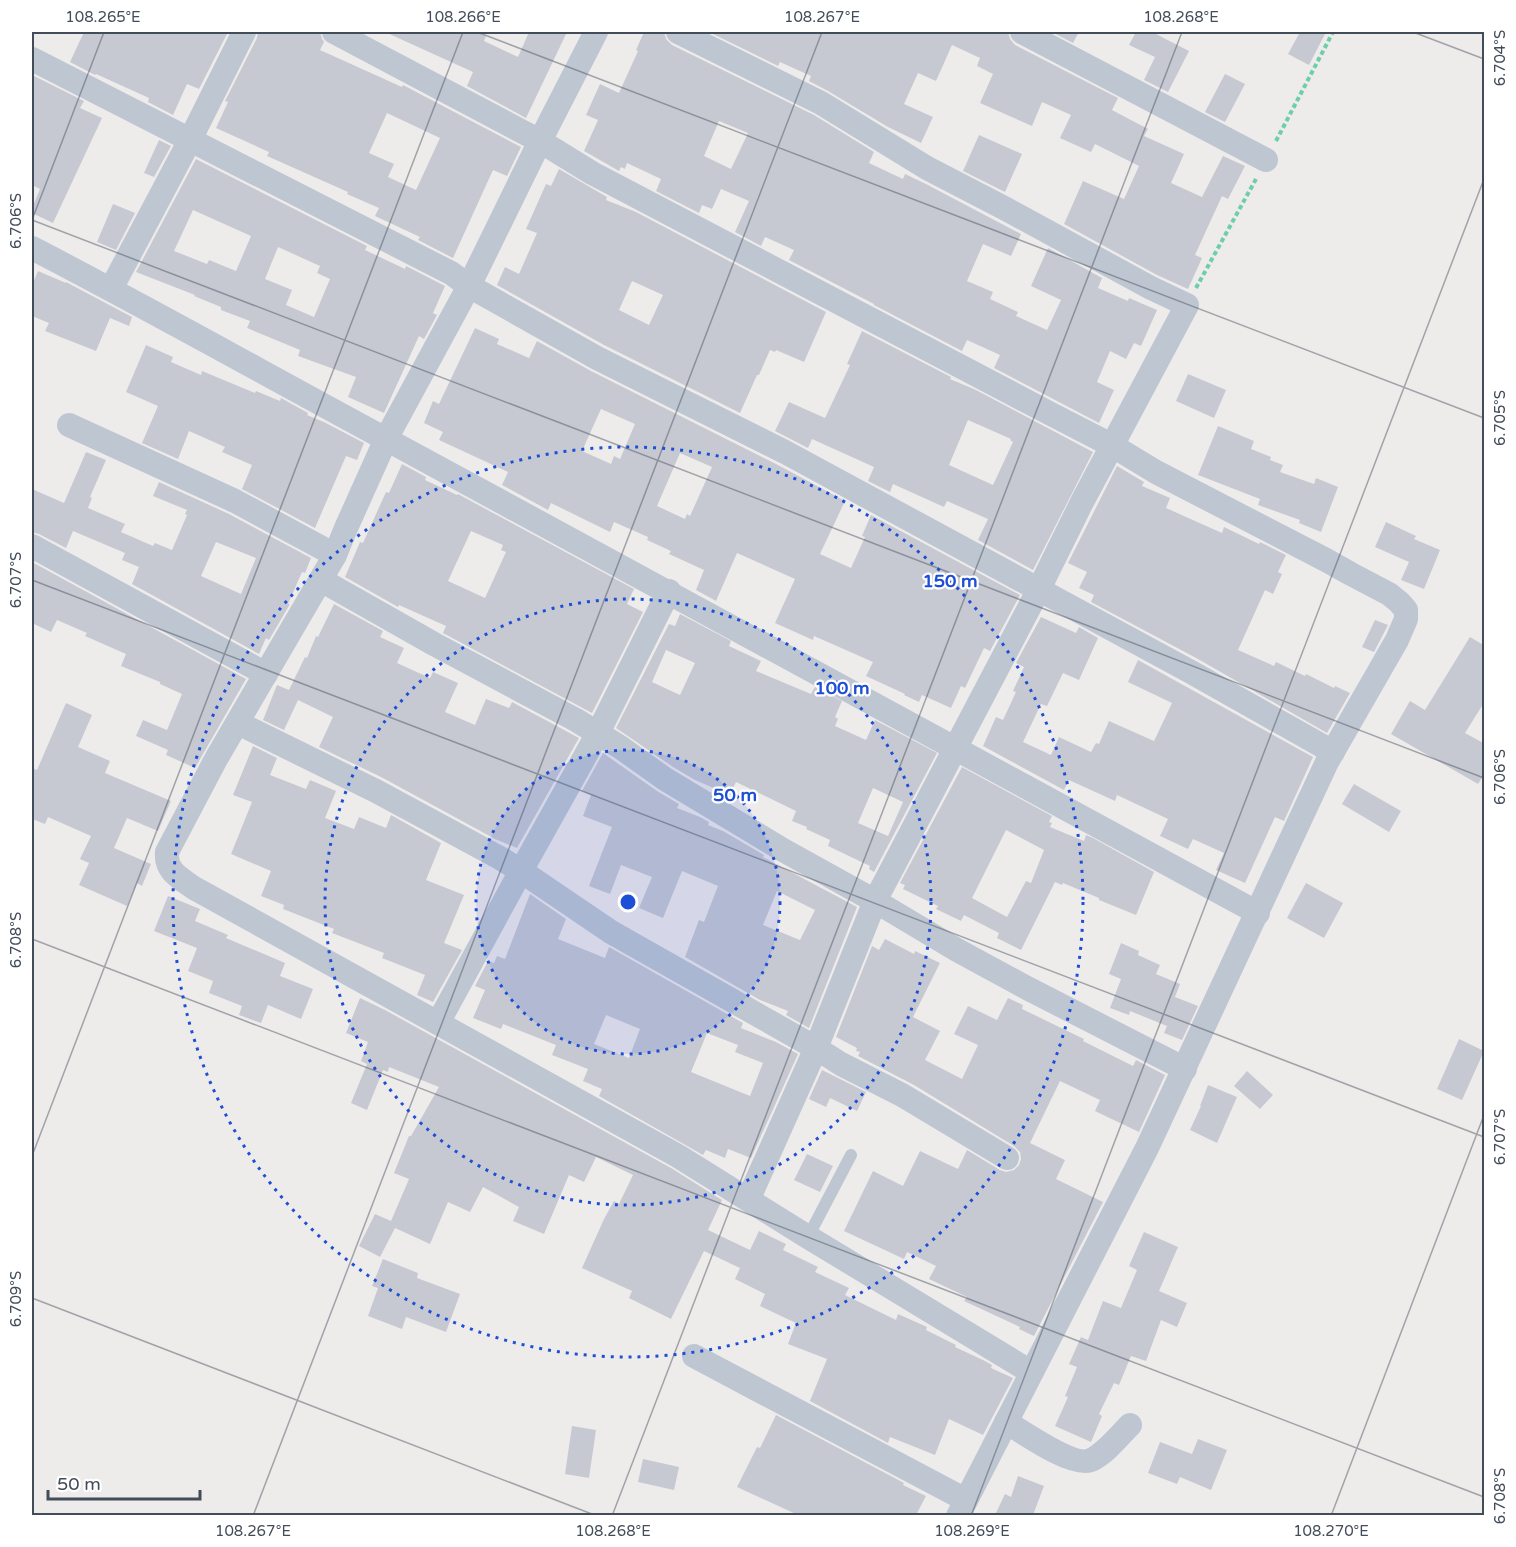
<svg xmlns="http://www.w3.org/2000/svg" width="1516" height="1547" font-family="'Varela Round',sans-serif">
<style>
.building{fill:#c7c9d2;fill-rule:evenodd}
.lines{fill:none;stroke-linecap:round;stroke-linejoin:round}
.path{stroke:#6eceaa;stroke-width:4;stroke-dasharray:4.5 3;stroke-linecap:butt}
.service{stroke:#bec6d2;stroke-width:12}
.minor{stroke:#bec6d2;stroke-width:24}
.ticks{fill:none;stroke:#434c59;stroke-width:1.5;stroke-opacity:0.45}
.ring{fill:none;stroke:#1d4ed8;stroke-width:3;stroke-dasharray:3 6}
.centre{fill:#1d4ed8;stroke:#fff;stroke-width:3}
.ring-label{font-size:18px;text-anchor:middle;font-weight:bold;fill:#1d4ed8;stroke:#fff;stroke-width:4.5;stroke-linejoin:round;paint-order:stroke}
.neatline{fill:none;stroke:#434c59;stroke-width:2}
.ticks-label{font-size:15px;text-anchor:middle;fill:#434c59}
</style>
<rect width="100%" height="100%" fill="#eeebeb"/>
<g class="building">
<path d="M 84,32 L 228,32 L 199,89 L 187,84 L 173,115 L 148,102 L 149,98 L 96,74 L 95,75 L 70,62 Z"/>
<path d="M 258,32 L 320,32 L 322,39 L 324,42 L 320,50 L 402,87 L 403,85 L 521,147 L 507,176 L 493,170 L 453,258 L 418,240 L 420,237 L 375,216 L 379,208 L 347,194 L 348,192 L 267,156 L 269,152 L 216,128 L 228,102 L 225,101 L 257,38 ZM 387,113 L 440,138 L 416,190 L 388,177 L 394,164 L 369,153 Z"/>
<path d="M 385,32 L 476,32 L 486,36 L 484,41 L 518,57 L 529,32 L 567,32 L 526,118 L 467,86 L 473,72 Z"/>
<path d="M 644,32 L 664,32 L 666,39 L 672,45 L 814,115 L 874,152 L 869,163 L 903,179 L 905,174 L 926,184 L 1021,234 L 1011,256 L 983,244 L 967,281 L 993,292 L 990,299 L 1018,312 L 1016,316 L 1047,330 L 1048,328 L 1061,300 L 1031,286 L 1048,248 L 1102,278 L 1098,288 L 1128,301 L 1129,298 L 1157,310 L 1141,346 L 1134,343 L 1126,359 L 1110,351 L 1097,382 L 1114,390 L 1099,423 L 994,368 L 1000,355 L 967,340 L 962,351 L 874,305 L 874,304 L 789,260 L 794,250 L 765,237 L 761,246 L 735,232 L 749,201 L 721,189 L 712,209 L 702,205 L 699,213 L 656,191 L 661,179 L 627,163 L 625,169 L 621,167 L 619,171 L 584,151 L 598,120 L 586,115 L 600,84 L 619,93 L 638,51 L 636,50 ZM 719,121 L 748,133 L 731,169 L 704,156 Z"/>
<path d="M 709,32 L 1008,32 L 1010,39 L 1015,45 L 1118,98 L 1112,110 L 1148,129 L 1144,136 L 1184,154 L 1171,183 L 1202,197 L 1223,156 L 1245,166 L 1228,199 L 1222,196 L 1195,255 L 1202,258 L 1188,289 L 1157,275 L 1064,224 L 1083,181 L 1124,199 L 1139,166 L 1095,144 L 1091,152 L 1060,138 L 1071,115 L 1042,102 L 1032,126 L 980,103 L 993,74 L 977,66 L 980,58 L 952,45 L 936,81 L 918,73 L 904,104 L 933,117 L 921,143 L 888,127 L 828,91 L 809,81 L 811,76 L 780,62 L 778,66 Z"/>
<path d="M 1052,32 L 1079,32 L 1073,43 Z"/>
<path d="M 1136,32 L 1152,32 L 1189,51 L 1168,92 L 1144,80 L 1155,57 L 1129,45 Z"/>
<path d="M 1300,32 L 1326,32 L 1309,65 L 1288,54 Z"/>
<path d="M 1225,74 L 1245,84 L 1225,122 L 1205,112 Z"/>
<path d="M 32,75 L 84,101 L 80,108 L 102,118 L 53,223 L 32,213 L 32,208 L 40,189 L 32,185 Z"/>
<path d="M 979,135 L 1022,154 L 1005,192 L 963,171 Z"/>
<path d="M 159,140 L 171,146 L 154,177 L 144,173 Z"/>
<path d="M 196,159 L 367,246 L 365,250 L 405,269 L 406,266 L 445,286 L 433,313 L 437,315 L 424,339 L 419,336 L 384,413 L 348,397 L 356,377 L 298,356 L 300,350 L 247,328 L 250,321 L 221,310 L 221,307 L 194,296 L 195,295 L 136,272 ZM 193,210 L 251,236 L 236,271 L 209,260 L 207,264 L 174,251 ZM 278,247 L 320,266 L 317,273 L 330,279 L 314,317 L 286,305 L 292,290 L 265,279 Z"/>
<path d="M 559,169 L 607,197 L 606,200 L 636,212 L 826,312 L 804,362 L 776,350 L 775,352 L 770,350 L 759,375 L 757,375 L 740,413 L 604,345 L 497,285 L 505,267 L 519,274 L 537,233 L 526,229 L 546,184 L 551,186 ZM 632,281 L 663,295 L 649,325 L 619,310 Z"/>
<path d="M 113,204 L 135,213 L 116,250 L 97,242 Z"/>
<path d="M 38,271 L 66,283 L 66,282 L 132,317 L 129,326 L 110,318 L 96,351 L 45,331 L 49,323 L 32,316 L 32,285 Z"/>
<path d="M 475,328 L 499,339 L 497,344 L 529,358 L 537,341 L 591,371 L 778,465 L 845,501 L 820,554 L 851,568 L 865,537 L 862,536 L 871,515 L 1020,595 L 990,651 L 984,648 L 965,688 L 961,686 L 951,708 L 922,695 L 919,702 L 904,695 L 905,694 L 866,676 L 873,662 L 814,636 L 813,640 L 775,623 L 795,579 L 737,553 L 716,601 L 696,590 L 704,570 L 669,554 L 671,551 L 647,540 L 648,537 L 614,522 L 610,532 L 551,503 L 548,510 L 502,485 L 508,472 L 439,440 L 443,432 L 424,423 L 433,401 L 439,404 ZM 601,409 L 635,424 L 620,459 L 614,456 L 611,464 L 582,451 ZM 680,453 L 712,467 L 690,516 L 687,514 L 685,519 L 657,506 Z"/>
<path d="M 862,331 L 951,377 L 950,379 L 976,390 L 1093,452 L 1033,570 L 978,540 L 988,519 L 947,501 L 944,507 L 893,484 L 890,492 L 868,481 L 874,467 L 812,439 L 808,448 L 775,431 L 789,402 L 825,418 L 850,365 L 847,364 ZM 968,420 L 1011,439 L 1010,440 L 1013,442 L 993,485 L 949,465 Z"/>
<path d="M 146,345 L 173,357 L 171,362 L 201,375 L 202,371 L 255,393 L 256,391 L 280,401 L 281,398 L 308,413 L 307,415 L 324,422 L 364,443 L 357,460 L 346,456 L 315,528 L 242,489 L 252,465 L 222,452 L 225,447 L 189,431 L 178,459 L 142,443 L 158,406 L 126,392 Z"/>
<path d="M 1188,374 L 1226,390 L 1214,418 L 1176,401 Z"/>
<path d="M 1218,426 L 1254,441 L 1251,449 L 1271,457 L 1270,460 L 1283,465 L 1280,472 L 1314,484 L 1316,478 L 1338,487 L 1321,532 L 1299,523 L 1300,520 L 1258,505 L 1260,499 L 1198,475 Z"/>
<path d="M 86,452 L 106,460 L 90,497 L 92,498 L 88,508 L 125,524 L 121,532 L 153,546 L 155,543 L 172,550 L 187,515 L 185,514 L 187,510 L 153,496 L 159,482 L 229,514 L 311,558 L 305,573 L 302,572 L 288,604 L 290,604 L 269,640 L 266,638 L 259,654 L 132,584 L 139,567 L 122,560 L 125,553 L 73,531 L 66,548 L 39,534 L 32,532 L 32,489 L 64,503 ZM 216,542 L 256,558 L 241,594 L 201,576 Z"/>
<path d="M 402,464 L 426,477 L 425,480 L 457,495 L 458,494 L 634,589 L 627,604 L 643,612 L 592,713 L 443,633 L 446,626 L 399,605 L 398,607 L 345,577 L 360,542 L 363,543 L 386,492 L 389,493 ZM 471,531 L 503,545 L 501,550 L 506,552 L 485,598 L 448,581 Z"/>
<path d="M 1117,466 L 1144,482 L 1142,486 L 1170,498 L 1166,508 L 1222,533 L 1224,527 L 1259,544 L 1260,542 L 1286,555 L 1278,572 L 1282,574 L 1273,594 L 1265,590 L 1238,650 L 1274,666 L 1276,662 L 1305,676 L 1306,674 L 1334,688 L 1335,686 L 1350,693 L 1327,733 L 1198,659 L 1091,602 L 1094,595 L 1079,588 L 1087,572 L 1068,563 Z"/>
<path d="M 1386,522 L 1416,536 L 1414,539 L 1440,550 L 1424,589 L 1401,580 L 1409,562 L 1375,547 Z"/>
<path d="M 32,562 L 246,679 L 195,768 L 166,755 L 168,750 L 136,736 L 143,720 L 167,730 L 182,694 L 160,684 L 160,682 L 121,666 L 126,654 L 85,636 L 87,633 L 57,620 L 51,632 L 32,623 Z"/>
<path d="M 334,604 L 383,631 L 380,637 L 404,648 L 397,663 L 430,678 L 433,672 L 458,683 L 445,712 L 475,725 L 486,699 L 509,708 L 512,702 L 579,738 L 517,848 L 495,839 L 383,778 L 319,747 L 333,717 L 298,700 L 284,730 L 263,720 L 277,685 L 289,690 L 305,657 L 307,658 L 316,636 L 318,637 Z"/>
<path d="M 680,614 L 731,641 L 729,646 L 761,661 L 756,671 L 811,694 L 815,687 L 842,701 L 835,717 L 838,719 L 835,726 L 866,740 L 875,720 L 937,753 L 874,872 L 869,869 L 870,866 L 828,846 L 830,840 L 806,829 L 807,827 L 792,821 L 796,811 L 736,782 L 730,795 L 695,780 L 673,767 L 616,728 L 669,624 L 675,626 ZM 666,650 L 695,663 L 680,695 L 652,682 ZM 873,788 L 903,802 L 888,836 L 858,823 Z"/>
<path d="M 1041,617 L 1076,633 L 1079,627 L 1098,638 L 1079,680 L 1063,673 L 1047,706 L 1041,704 L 1023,742 L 1051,755 L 1059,737 L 1091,752 L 1096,743 L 1099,744 L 1109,721 L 1154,741 L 1172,703 L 1128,682 L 1138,660 L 1313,757 L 1284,821 L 1275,817 L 1245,883 L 1216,870 L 1224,853 L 1193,839 L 1188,849 L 1160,836 L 1168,819 L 1117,795 L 1115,801 L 1069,780 L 1064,790 L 983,746 L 996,717 L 1003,720 L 1016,692 L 1013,691 L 1024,667 L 1016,663 Z"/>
<path d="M 1375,620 L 1388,625 L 1374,652 L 1362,647 Z"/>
<path d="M 1470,637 L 1485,646 L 1485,701 L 1465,733 L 1485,744 L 1485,773 L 1478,784 L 1391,734 L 1410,701 L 1425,710 Z"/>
<path d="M 66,703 L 92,715 L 78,747 L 110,761 L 105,773 L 171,801 L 158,831 L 127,818 L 114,848 L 151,864 L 142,886 L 137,883 L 127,906 L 79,885 L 89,863 L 80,859 L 91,836 L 48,817 L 45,824 L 32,819 L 32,768 L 37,770 Z"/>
<path d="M 253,746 L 277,758 L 270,775 L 306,789 L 310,780 L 336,791 L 325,818 L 354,829 L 359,817 L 386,828 L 391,815 L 441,843 L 426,880 L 464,895 L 444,943 L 462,950 L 433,1002 L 417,995 L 425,975 L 382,958 L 384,953 L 332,933 L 334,929 L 283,909 L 284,905 L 261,896 L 271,871 L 231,854 L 252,802 L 233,795 Z"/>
<path d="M 603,753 L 657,791 L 679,804 L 677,808 L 700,817 L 709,822 L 708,825 L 723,831 L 764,855 L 763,857 L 857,907 L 809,1028 L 786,1015 L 788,1011 L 760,1000 L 685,957 L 699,920 L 704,922 L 718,886 L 682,871 L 663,918 L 639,908 L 652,877 L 621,865 L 610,894 L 589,886 L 612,827 L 583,816 L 591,795 L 582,791 ZM 777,891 L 815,910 L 800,940 L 763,925 Z"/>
<path d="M 962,767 L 1052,816 L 1049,822 L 1052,823 L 1050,827 L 1084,841 L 1086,835 L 1093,838 L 1154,872 L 1136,915 L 1099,900 L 1099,898 L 1063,883 L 1062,885 L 1055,882 L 1021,950 L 997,938 L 999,933 L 964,915 L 961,921 L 936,909 L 938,906 L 903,889 L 905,885 L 900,883 ZM 1006,830 L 1044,850 L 1031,883 L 1026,881 L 1007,917 L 972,898 Z"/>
<path d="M 1354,784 L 1401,811 L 1389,832 L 1342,804 Z"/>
<path d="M 1306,883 L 1343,903 L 1324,938 L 1287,918 Z"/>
<path d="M 530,894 L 566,919 L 558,939 L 605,958 L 609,947 L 743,1023 L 741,1028 L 776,1042 L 798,1054 L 751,1158 L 728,1149 L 725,1158 L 706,1150 L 703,1155 L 599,1096 L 602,1089 L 583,1081 L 588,1069 L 552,1055 L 556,1045 L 503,1024 L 501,1029 L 473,1018 L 485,990 L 475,986 L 488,961 L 494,963 L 497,956 L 505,959 ZM 606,1015 L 640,1029 L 629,1058 L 594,1044 ZM 707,1033 L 738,1045 L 735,1052 L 763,1063 L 750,1096 L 691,1072 Z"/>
<path d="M 168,896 L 200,909 L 195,921 L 228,935 L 226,938 L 285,963 L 280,976 L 313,989 L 301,1019 L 268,1005 L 261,1023 L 239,1015 L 242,1006 L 209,993 L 213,981 L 188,971 L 197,948 L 154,931 Z"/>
<path d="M 885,939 L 914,954 L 915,951 L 940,963 L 913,1017 L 940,1031 L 925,1060 L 962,1079 L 978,1045 L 954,1034 L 968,1006 L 997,1020 L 1008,998 L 1023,1005 L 1022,1009 L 1084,1039 L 1083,1041 L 1133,1066 L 1136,1060 L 1165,1075 L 1139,1132 L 1095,1111 L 1100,1100 L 1060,1081 L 1030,1143 L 1065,1160 L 1056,1179 L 1103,1202 L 1034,1336 L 1019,1329 L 1020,1327 L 964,1301 L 967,1297 L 929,1279 L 936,1266 L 907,1252 L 904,1259 L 844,1231 L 873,1171 L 903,1186 L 920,1151 L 958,1169 L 967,1150 L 1000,1170 L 1006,1172 L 1014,1170 L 1019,1165 L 1021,1159 L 1020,1152 L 1014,1146 L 914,1085 L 858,1056 L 860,1052 L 856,1051 L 857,1048 L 836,1037 L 872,946 L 879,950 Z"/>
<path d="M 1121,943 L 1139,951 L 1138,955 L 1160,965 L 1156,974 L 1180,984 L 1175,997 L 1198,1006 L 1182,1040 L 1164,1033 L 1167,1026 L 1130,1011 L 1129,1015 L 1110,1008 L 1121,979 L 1109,974 Z"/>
<path d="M 360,998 L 385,1010 L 671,1168 L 722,1200 L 708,1230 L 750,1250 L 759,1231 L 786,1244 L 783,1250 L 818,1267 L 815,1272 L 849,1288 L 845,1295 L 896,1320 L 898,1314 L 927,1327 L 926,1330 L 956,1345 L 955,1347 L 985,1361 L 992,1365 L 991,1368 L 1013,1378 L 983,1435 L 949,1419 L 935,1455 L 890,1437 L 888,1443 L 810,1401 L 827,1359 L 788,1344 L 796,1323 L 760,1306 L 765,1294 L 735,1279 L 740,1268 L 704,1251 L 671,1319 L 629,1298 L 632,1291 L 582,1268 L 604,1219 L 614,1201 L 619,1204 L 633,1175 L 596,1157 L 584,1182 L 569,1175 L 544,1234 L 513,1221 L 519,1207 L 483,1187 L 470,1212 L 448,1202 L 430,1244 L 395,1228 L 380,1257 L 359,1246 L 375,1214 L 391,1221 L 409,1179 L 394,1173 L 409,1136 L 411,1136 L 439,1087 L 389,1067 L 388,1072 L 383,1070 L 367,1110 L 351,1103 L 367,1064 L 361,1061 L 368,1042 L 346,1033 Z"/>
<path d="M 1459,1039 L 1484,1051 L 1462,1100 L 1437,1089 Z"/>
<path d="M 822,1070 L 866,1092 L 857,1111 L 830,1098 L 826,1107 L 809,1099 Z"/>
<path d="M 1247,1071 L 1273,1095 L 1260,1109 L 1234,1086 Z"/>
<path d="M 1208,1085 L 1237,1097 L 1217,1143 L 1190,1130 L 1201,1106 L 1200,1106 Z"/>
<path d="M 807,1154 L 833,1166 L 820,1192 L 794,1180 Z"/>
<path d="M 1144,1232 L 1178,1247 L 1159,1291 L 1187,1303 L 1177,1327 L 1161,1320 L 1146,1361 L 1131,1356 L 1119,1385 L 1114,1383 L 1099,1414 L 1102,1416 L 1091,1442 L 1055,1426 L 1068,1397 L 1065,1396 L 1077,1367 L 1069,1364 L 1081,1337 L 1088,1340 L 1103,1301 L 1121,1308 L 1137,1270 L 1129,1266 Z"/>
<path d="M 383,1259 L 418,1273 L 417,1278 L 460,1294 L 446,1332 L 406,1317 L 402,1329 L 368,1316 L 378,1288 L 372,1286 Z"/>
<path d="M 776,1415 L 904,1483 L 903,1485 L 926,1496 L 916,1515 L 798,1515 L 737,1487 L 757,1447 L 760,1448 Z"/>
<path d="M 572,1426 L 596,1430 L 589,1478 L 565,1474 Z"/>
<path d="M 1198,1439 L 1227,1450 L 1211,1490 L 1180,1477 L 1177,1484 L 1148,1473 L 1160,1442 L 1192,1454 Z"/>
<path d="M 643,1459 L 679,1467 L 674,1490 L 638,1482 Z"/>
<path d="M 1018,1476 L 1044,1486 L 1033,1515 L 995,1515 L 1005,1494 L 1011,1497 Z"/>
</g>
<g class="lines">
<g class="path">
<path d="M 1276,141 L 1333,32"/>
<path d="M 1196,288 L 1256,179"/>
</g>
<path class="service" d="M 808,1237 L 851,1155"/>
<g class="minor">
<path d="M 334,32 L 540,141 L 592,173 L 1051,414 L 1113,446 L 1156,472 L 1326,560 L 1351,574 L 1389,594 L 1399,602 L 1406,610 L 1406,619 L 1397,640 L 1327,762 L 1147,1148 L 958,1516"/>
<path d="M 596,32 L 540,141 L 469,286 L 386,439 L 346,528 L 335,555 L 216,759 L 167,852 C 165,871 180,878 194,888 L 678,1156 L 808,1237 L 1031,1372"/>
<path d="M 678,32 L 821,103 L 927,168 L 1006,209 L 1151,288 L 1187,305 L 1082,502 L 1039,589 L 875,901 L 816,1048 L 749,1198"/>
<path d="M 1022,32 L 1266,160"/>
<path d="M 32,59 L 451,273 L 469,286 L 597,358 L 785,452 L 1191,672 L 1333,752"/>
<path d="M 32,248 C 154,311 274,379 395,444 C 683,599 971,754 1258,913"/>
<path d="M 111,289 L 190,140 L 244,32"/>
<path d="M 69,425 L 235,501 L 335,555"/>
<path d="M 32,546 L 266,674"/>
<path d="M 321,580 L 434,644 L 576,720 L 620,747 L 665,779 L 783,850 L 875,901 L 957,950 L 1027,988 L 1185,1069"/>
<path d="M 238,723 L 376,791 L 500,858 L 521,871 L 611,932 L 816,1048 L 841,1064 L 902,1095 L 1007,1158"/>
<path d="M 438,1023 L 521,871 L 598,733 L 669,591"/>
<path d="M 694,1356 L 966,1500"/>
<path d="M 1006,1422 C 1023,1432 1073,1468 1091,1460 C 1106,1453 1119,1436 1130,1425"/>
</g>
</g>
<path class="ticks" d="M 477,32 L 1484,418M 1413,32 L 1484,59M 32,220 L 104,32M 32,220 L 1484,778M 32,580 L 1484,1137M 32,939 L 1484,1497M 32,1156 L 463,32M 32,1298 L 597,1516M 253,1516 L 822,32M 612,1516 L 1182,32M 971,1516 L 1484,179M 1331,1516 L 1484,1115"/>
<circle cx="628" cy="902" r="152" fill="#1d4ed8" fill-opacity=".12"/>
<g class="ring">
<circle cx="628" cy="902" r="152"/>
<circle cx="628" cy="902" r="303"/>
<circle cx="628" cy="902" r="455"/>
</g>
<circle cx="628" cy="902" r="9" class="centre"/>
<g class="ring-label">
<text x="950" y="587">150 m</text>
<text x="842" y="694">100 m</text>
<text x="735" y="801">50 m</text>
</g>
<rect width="1516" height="1547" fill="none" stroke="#ffffff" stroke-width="66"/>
<path d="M48 1490v9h152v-9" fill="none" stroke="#434c59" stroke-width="3"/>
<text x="57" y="1490" font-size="18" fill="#434c59" stroke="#ffffff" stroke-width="4.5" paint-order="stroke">50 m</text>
<rect x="33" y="33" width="1450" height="1481" class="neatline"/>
<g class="ticks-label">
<text x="103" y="22">108.265°E</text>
<text x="463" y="22">108.266°E</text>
<text x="822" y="22">108.267°E</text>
<text x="1181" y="22">108.268°E</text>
<text transform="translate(1500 58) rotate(-90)" y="5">6.704°S</text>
<text transform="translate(16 221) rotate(-90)" y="5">6.706°S</text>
<text transform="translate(1500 418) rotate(-90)" y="5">6.705°S</text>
<text transform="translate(16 580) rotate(-90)" y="5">6.707°S</text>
<text transform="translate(1500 777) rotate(-90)" y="5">6.706°S</text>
<text transform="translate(16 940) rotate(-90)" y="5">6.708°S</text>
<text transform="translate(1500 1137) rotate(-90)" y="5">6.707°S</text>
<text transform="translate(16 1299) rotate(-90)" y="5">6.709°S</text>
<text transform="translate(1500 1496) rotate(-90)" y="5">6.708°S</text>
<text x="253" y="1536">108.267°E</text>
<text x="613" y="1536">108.268°E</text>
<text x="972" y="1536">108.269°E</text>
<text x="1331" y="1536">108.270°E</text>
</g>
</svg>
